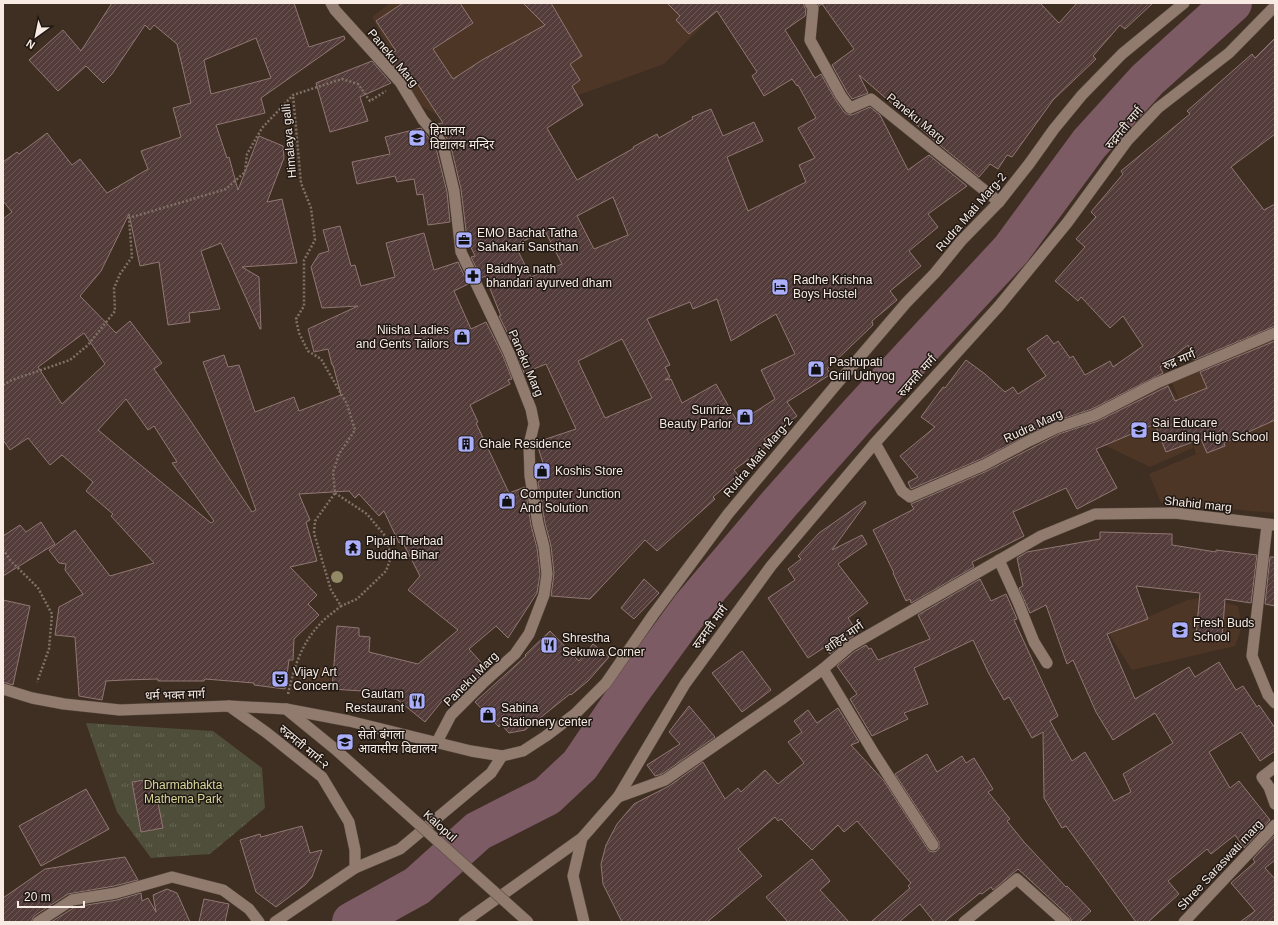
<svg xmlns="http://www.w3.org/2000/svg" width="1278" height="925" font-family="Arial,'Noto Sans Devanagari',sans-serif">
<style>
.built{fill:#4e3627}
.park{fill:url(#park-tufts)}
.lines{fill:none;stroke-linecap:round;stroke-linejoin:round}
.river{stroke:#7d5b65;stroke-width:40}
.building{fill:url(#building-hatch);stroke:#917774;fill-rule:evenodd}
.minor-casing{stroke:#57493f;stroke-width:12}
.tertiary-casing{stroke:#57493f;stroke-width:12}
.secondary-casing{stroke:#57493f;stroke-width:12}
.path{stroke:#807166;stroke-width:2.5;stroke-dasharray:2 2;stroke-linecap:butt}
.minor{stroke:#907b6e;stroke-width:11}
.tertiary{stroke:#907b6e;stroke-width:11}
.secondary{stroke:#907b6e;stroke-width:11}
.secondary-bridge-casing{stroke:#57493f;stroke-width:12;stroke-linecap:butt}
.secondary-bridge{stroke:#907b6e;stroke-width:11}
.tree{fill:#928a64}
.labels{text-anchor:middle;stroke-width:3;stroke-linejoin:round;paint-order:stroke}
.street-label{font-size:12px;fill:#f7ebe4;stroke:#201813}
.poi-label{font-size:12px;fill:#f7ebe4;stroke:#201813;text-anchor:start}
.park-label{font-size:12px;fill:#d6d59a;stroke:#201813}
</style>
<defs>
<pattern id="park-tufts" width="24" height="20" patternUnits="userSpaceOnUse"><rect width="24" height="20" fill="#4f4e3a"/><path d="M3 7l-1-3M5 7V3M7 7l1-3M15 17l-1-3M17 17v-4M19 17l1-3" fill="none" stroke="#696856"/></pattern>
<pattern id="building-hatch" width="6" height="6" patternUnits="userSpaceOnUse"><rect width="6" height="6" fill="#533c39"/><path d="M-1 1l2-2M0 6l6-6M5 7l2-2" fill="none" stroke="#6c5856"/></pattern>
</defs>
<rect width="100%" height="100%" fill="#3f2e22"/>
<g class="built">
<path d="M 390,3 L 706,3 L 715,13 L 664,64 L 576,96 L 441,117 L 418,104 L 372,17 Z"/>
<path d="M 1275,329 L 1275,513 L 1161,503 L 1149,474 L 1196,454 L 1185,415 L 1183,414 L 1193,448 L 1150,467 L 1094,440 L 1086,420 L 1168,380 L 1169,386 L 1180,402 L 1169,376 Z"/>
<path d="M 1204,598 L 1238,606 L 1242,626 L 1235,646 L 1132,670 L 1109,634 L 1187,600 Z"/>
<path d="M 300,667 L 331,668 L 330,689 L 299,687 Z"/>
</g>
<path class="park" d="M 86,723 L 213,731 L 262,768 L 265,808 L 210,854 L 151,858 L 117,812 Z"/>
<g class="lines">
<path class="river" d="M 352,922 L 417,886 L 478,831 L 547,796 L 580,765 L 629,693 L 691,608 L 779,504 L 859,414 L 1011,250 L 1089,144 L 1147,80 L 1232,3"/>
</g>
<g class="building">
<path d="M 112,3 L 294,3 L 309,47 L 344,36 L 345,39 L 261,98 L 265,113 L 216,125 L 227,158 L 229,157 L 238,190 L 259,136 L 283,146 L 284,158 L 267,202 L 282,199 L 297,263 L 242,267 L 259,277 L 261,329 L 260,329 L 221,243 L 201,251 L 220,309 L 189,313 L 190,322 L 168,325 L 159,262 L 140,266 L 129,214 L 101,271 L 80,296 L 116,333 L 130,321 L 162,363 L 154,369 L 186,414 L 252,512 L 256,510 L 203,362 L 224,355 L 228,367 L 239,365 L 255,412 L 294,397 L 299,411 L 341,395 L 333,365 L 332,365 L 328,349 L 314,352 L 308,329 L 358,306 L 322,308 L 311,267 L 319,254 L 329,251 L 323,230 L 340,226 L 351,266 L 355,265 L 361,286 L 395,277 L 386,243 L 424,233 L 434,270 L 458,262 L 468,284 L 454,291 L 471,329 L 486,322 L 503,356 L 512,379 L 508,380 L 510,384 L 470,405 L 478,422 L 476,423 L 509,493 L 525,487 L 531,525 L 537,548 L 540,574 L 537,593 L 508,638 L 496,626 L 469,649 L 487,669 L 465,691 L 460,686 L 442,701 L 425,722 L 398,700 L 362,691 L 332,689 L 337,626 L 359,628 L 359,636 L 370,637 L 369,652 L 418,664 L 458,630 L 408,590 L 420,576 L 402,541 L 399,543 L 384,511 L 379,516 L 359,494 L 355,498 L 349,491 L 299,494 L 310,520 L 306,522 L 317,561 L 290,567 L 317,595 L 308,604 L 319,615 L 294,639 L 293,660 L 289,660 L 285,689 L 254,685 L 254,683 L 205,679 L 204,681 L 158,681 L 158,679 L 124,680 L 106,681 L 102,700 L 79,696 L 75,637 L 55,635 L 59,607 L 83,594 L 65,570 L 66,564 L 59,563 L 49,550 L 75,530 L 110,576 L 154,563 L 111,516 L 113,514 L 86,491 L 93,482 L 62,455 L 50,465 L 28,438 L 10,450 L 3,440 L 3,219 L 12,212 L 3,201 L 3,162 L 17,152 L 19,154 L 47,133 L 72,165 L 80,159 L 107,193 L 148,169 L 141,151 L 181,137 L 173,108 L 191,103 L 177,44 L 154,25 L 150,30 L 145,25 L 112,74 L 103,83 L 86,66 L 58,91 L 29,60 L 63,30 L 81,51 ZM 256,38 L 271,78 L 211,94 L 204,60 ZM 84,333 L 105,364 L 62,404 L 38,367 ZM 126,399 L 148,430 L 154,426 L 177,462 L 172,463 L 214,521 L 211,523 L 98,430 Z"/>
<path d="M 403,3 L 460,3 L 473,23 L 433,49 L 453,79 L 482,60 L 545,25 L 523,3 L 551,3 L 582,56 L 570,64 L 580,80 L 572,86 L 583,105 L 547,128 L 577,180 L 634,148 L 633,147 L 657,134 L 659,138 L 693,119 L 692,117 L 711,109 L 723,136 L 754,122 L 763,141 L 727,157 L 748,211 L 806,182 L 799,165 L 815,158 L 798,128 L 816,118 L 798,85 L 797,86 L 792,79 L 764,96 L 752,76 L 757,72 L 717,11 L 689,34 L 676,20 L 680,16 L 667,3 L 803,3 L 806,10 L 805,16 L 785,30 L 815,78 L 821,74 L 835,99 L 844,112 L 847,114 L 852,115 L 870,107 L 880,115 L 908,170 L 929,155 L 967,186 L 928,214 L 938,227 L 909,251 L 921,266 L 890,291 L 897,300 L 872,321 L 873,325 L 827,369 L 831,374 L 787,402 L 797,416 L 764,439 L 768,445 L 734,470 L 738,475 L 713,497 L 715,499 L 657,551 L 645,540 L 590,599 L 551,596 L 554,573 L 551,546 L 545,523 L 538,482 L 541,480 L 540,479 L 547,476 L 537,444 L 537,442 L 576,429 L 546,364 L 524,373 L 516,350 L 499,316 L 501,316 L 485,276 L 481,278 L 471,257 L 475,256 L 467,239 L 461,189 L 450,143 L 443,132 L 436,124 L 443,123 L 411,74 L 404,77 L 385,55 L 396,51 L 376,21 ZM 613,197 L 628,235 L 594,249 L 577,216 ZM 545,231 L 562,264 L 531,277 L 515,245 ZM 717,299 L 731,341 L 776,314 L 795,354 L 761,370 L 775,399 L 738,423 L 716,384 L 682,403 L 671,379 L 665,380 L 670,377 L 665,367 L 670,365 L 647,319 L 690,302 L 693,309 ZM 622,339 L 652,398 L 605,418 L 578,361 Z"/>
<path d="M 818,3 L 1040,3 L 1059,23 L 1077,3 L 1153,3 L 1125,29 L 1120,25 L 1093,56 L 1096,59 L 1053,100 L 1012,157 L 1007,155 L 998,169 L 990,164 L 979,177 L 941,146 L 859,75 L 868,93 L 852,99 L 847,92 L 832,65 L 854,49 L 822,4 L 819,6 Z"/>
<path d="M 1275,38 L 1275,134 L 1231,167 L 1264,210 L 1275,204 L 1275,326 L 1194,360 L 1188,345 L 1160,367 L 1163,373 L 1092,409 L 1053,422 L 981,459 L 911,489 L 908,482 L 918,477 L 900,456 L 935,427 L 921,417 L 943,387 L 945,388 L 966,360 L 985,374 L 1005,392 L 1013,387 L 1018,394 L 1046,376 L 1027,349 L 1047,335 L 1054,344 L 1058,341 L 1070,358 L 1073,356 L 1085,375 L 1110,361 L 1113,367 L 1143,346 L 1123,316 L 1110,328 L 1081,297 L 1078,301 L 1055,281 L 1085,247 L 1076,239 L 1096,217 L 1091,212 L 1123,174 L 1121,171 L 1190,114 L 1187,111 L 1252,54 L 1255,58 Z"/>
<path d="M 372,61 L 391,83 L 360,97 L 368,121 L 330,132 L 316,83 Z"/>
<path d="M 421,128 L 436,148 L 447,192 L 450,222 L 428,225 L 423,194 L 417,195 L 414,179 L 397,182 L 395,176 L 357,184 L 352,162 L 390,154 L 385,137 Z"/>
<path d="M 1275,341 L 1275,420 L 1224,443 L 1225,446 L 1207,453 L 1201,439 L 1166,452 L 1155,424 L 1096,449 L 1117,488 L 1077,509 L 1066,488 L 1013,512 L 1024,536 L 972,562 L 974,567 L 911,603 L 910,599 L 906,601 L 893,573 L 894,573 L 873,530 L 914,509 L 911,504 L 987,471 L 1059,434 L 1098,421 L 1168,386 L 1175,401 L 1207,388 L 1200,372 Z"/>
<path d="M 865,501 L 866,503 L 832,550 L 862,535 L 867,544 L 838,564 L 868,603 L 848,618 L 858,633 L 845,641 L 830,654 L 825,647 L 808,658 L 768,598 L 795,580 L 788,569 L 801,559 L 798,556 L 819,533 Z"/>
<path d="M 41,522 L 55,544 L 3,576 L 3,536 L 20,525 L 26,532 Z"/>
<path d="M 1100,532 L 1172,534 L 1172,545 L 1216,552 L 1216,550 L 1257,555 L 1251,603 L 1225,599 L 1222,638 L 1196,635 L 1200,593 L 1136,586 L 1148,619 L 1107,634 L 1135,699 L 1189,667 L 1195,677 L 1219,662 L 1236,690 L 1243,686 L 1257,707 L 1259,705 L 1275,728 L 1275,751 L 1260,761 L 1241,732 L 1209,752 L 1230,788 L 1239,781 L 1270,820 L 1244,848 L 1235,835 L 1211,854 L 1207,849 L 1168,881 L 1179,894 L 1148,922 L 1136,922 L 1066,826 L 1062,828 L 1044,798 L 1043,732 L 1032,738 L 1009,697 L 1004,700 L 988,672 L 973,640 L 914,668 L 928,704 L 904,713 L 908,719 L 872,736 L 850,699 L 857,694 L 837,666 L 854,652 L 866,645 L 869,649 L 871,648 L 878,660 L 930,639 L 918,615 L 980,579 L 991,601 L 1006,594 L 1017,619 L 1014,620 L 1058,716 L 1050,721 L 1072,761 L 1085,752 L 1114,801 L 1131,792 L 1123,774 L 1173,743 L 1155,713 L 1113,740 L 1096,712 L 1073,660 L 1067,664 L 1046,605 L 1030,613 L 1019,588 L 1023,586 L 1017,558 L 1027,552 L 1100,539 Z"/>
<path d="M 1270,557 L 1275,557 L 1275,606 L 1265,604 Z"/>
<path d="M 644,579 L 659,593 L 634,619 L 621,608 Z"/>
<path d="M 3,600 L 30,606 L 13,685 L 3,682 Z"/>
<path d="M 550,631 L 579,661 L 593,644 L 609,657 L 588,681 L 571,695 L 570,694 L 525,730 L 509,733 L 501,724 L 499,727 L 475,702 L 526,656 L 525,655 Z"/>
<path d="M 742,651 L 771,690 L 742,712 L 712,673 Z"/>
<path d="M 689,706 L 715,737 L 662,774 L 655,776 L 647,765 L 680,744 L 669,732 Z"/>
<path d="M 838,708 L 859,742 L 851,745 L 884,781 L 929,851 L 933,852 L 937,851 L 939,848 L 939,842 L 895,774 L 927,754 L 937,772 L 962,756 L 966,763 L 974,758 L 993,789 L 988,792 L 1010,819 L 1007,821 L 1024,842 L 1066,887 L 1067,886 L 1091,911 L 1079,922 L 1072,922 L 1070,917 L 1018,869 L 993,890 L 991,887 L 982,894 L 980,893 L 944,922 L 934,922 L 920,904 L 899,922 L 871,922 L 910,888 L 908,886 L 911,883 L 857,821 L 844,832 L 838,825 L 812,850 L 781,819 L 778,821 L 775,817 L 738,849 L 762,876 L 707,922 L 622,922 L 603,884 L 601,864 L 606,845 L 617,824 L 634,804 L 669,786 L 703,762 L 725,799 L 738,788 L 741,792 L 765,770 L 778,784 L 804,763 L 788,742 L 802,732 L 794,721 L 808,710 L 817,723 Z"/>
<path d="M 151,779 L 155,804 L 158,803 L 163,828 L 141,832 L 132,782 Z"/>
<path d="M 86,789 L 109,829 L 41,866 L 19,826 Z"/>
<path d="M 302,826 L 310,853 L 322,850 L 312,877 L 305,885 L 276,907 L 256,892 L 240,840 L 260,834 L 261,837 Z"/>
<path d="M 1275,835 L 1275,860 L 1265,868 L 1275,879 L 1275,922 L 1240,922 L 1255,911 L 1231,883 L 1255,862 L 1253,859 Z"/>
<path d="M 125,857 L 138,880 L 114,886 L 68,894 L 34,916 L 31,922 L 3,922 L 3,898 L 45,869 Z"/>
<path d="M 812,859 L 830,881 L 820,890 L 849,922 L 788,922 L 766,897 Z"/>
<path d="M 167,889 L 177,893 L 190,922 L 51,922 L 75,907 L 117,900 L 141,893 L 142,901 L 148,898 L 156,912 L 153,895 Z"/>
<path d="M 204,899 L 229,904 L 225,922 L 199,922 Z"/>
</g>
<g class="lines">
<g class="minor-casing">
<g id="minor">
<path d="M 331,3 L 335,10 L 400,82 L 423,120 L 437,136 L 443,145 L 454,191 L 461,252 L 509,353 L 531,409 L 534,424 L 529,445 L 530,476 L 538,524 L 544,547 L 547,574 L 544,595 L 529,634 L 515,654 L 483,683 L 451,715 L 437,742"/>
<path d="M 810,3 L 813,8 L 810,40 L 841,96 L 850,108 L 871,99 L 999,202"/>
<path d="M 875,443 L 902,491 L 910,497 L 984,465 L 1029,441 L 1056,428 L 1095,415 L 1157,383 L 1275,333"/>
<path d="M 1267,525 L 1252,656 L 1268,695 L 1275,703"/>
<path d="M 999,560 L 1018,602 L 1034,642 L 1047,663"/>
<path d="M 823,669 L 875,755 L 933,845"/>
<path d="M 1275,767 L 1262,777 L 1269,787 L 1275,804"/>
<path d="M 618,797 L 665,780 L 782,699 L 823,669 L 850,646 L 1041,536 L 1095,514 L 1175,513 L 1275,525"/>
<path d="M 38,922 L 72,900 L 116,893 L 172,877 L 223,890 L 249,909 L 259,922"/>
<path d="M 964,922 L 1017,879 L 1065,922"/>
<path d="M 1184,922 L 1275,825"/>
</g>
</g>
<g class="tertiary-casing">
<g id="tertiary">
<path d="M 229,706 L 267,733 L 322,777 L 349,822 L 355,850 L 355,868 L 275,922"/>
<path d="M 286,709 L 349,721 L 471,751 L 502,756 L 523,751 L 546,736 L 575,714 L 606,683 L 653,615 L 728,514 L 835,386 L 906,303 L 935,273 L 961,241 L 999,202 L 1029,164 L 1054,129 L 1082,95 L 1122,54 L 1184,3"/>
<path d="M 355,868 L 400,849 L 491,773 L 502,756"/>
<path d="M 464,922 L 582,838"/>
<path d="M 584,922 L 573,876 L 582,838 L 618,797 L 685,684 L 771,566 L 875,443 L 999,306 L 1067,223 L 1127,141 L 1158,108 L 1229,53 L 1275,6"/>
</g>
</g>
<g class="secondary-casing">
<path id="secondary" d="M 3,689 L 32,698 L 64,704 L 120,710 L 229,706 L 286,709 L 335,749"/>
</g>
<g class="path">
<path d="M 3,385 L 12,380 L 70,360 L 88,345 L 115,311 L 114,288 L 120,274 L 132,257 L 129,218 L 226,189 L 245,172 L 247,154 L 262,128 L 293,95 L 342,79 L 358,84 L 370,101 L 386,91"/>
<path d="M 335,493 L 367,514 L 386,537 L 391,557 L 386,571 L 357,599 L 341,606"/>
<path d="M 3,549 L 10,560 L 38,588 L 52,614 L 49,649 L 37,682"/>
<path d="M 288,694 C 294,668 301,644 320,624 C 326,617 334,612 341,606 L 331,590 L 314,533 L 315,521 L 335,493 L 333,472 L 339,454 L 355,430 L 347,404 L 321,359 L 308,351 L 299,333 L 296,319 L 304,306 L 304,260 L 315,240 L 311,208 L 301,183 L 293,95"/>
</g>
<use href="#minor" class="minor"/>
<use href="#tertiary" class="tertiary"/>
<use href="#secondary" class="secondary"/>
<g class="secondary-bridge-casing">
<path id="secondary-bridge" d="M 335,749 L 528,922"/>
</g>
<use href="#secondary-bridge" class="secondary-bridge"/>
</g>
<circle class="tree" cx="337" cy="577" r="6"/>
<defs>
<g id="school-square" transform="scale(0.9)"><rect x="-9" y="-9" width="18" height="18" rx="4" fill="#abaffb" stroke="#201813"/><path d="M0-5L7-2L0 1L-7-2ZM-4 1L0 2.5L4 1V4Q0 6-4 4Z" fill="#111"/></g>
<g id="office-square" transform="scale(0.9)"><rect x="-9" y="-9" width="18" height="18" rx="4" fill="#abaffb" stroke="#201813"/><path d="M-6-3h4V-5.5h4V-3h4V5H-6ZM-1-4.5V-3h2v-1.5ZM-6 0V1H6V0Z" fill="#111"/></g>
<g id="pharmacy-square" transform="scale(0.9)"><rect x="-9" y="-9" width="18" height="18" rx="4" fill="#abaffb" stroke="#201813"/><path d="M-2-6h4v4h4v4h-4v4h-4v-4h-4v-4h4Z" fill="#111"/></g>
<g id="hotel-square" transform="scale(0.9)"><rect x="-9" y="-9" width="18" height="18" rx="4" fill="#abaffb" stroke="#201813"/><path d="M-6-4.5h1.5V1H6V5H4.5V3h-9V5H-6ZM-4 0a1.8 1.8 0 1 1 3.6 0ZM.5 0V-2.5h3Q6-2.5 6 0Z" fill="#111"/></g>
<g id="shop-square" transform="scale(0.9)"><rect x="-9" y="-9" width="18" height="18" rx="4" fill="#abaffb" stroke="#201813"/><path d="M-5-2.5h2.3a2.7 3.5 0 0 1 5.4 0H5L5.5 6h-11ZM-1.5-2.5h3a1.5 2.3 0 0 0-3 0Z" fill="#111"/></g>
<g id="building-square" transform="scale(0.9)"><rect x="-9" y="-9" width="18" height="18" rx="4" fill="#abaffb" stroke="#201813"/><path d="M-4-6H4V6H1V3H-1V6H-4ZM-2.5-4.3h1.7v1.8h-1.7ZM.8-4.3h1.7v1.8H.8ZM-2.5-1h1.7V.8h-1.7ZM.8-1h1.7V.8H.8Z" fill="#111"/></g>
<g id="temple-square" transform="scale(0.9)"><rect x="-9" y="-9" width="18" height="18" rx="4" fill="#abaffb" stroke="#201813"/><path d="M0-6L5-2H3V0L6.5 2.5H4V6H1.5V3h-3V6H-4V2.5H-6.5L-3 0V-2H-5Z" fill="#111"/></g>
<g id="restaurant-square" transform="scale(0.9)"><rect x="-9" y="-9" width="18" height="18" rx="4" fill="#abaffb" stroke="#201813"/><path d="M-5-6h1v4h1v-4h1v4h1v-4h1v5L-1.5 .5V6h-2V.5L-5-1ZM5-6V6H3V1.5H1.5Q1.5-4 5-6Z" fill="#111"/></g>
<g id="theatre-square" transform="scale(0.9)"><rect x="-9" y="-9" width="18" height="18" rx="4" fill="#abaffb" stroke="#201813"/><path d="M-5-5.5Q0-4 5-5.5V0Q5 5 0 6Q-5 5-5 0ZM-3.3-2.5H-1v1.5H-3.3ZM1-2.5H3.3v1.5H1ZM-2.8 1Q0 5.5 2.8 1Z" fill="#111"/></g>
</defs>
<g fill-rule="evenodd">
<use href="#school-square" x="417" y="138"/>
<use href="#office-square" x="464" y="240"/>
<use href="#pharmacy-square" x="473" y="276"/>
<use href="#hotel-square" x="780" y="287"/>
<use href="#shop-square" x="462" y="337"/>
<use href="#shop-square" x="816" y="369"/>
<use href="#shop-square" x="745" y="417"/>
<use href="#school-square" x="1139" y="430"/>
<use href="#building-square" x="466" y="444"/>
<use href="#shop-square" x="542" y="471"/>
<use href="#shop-square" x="507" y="501"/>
<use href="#temple-square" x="353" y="548"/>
<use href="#school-square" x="1180" y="630"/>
<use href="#restaurant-square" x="549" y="645"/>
<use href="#theatre-square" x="280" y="679"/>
<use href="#restaurant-square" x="417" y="701"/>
<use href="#shop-square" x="488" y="715"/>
<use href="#school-square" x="345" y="742"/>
</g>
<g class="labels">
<g class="street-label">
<text transform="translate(393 58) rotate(50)" y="4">Paneku Marg</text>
<text transform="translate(916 118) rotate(39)" y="4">Paneku Marg</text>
<text transform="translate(1124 128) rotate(-50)" y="4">रुद्रमती मार्ग</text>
<text transform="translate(289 141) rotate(-95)" y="4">Himalaya galli</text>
<text transform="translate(971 212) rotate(-49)" y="4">Rudra Mati Marg-2</text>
<text transform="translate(1179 360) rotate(-23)" y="4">रुद्र मार्ग</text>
<text transform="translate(526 363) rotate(67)" y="4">Paneku Marg</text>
<text transform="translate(917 376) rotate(-48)" y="4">रुद्रमती मार्ग</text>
<text transform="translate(1033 426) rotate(-25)" y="4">Rudra Marg</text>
<text transform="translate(758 457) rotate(-50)" y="4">Rudra Mati Marg-2</text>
<text transform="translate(1198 504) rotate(6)" y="4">Shahid marg</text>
<text transform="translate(710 627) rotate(-54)" y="4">रुद्रमती मार्ग</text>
<text transform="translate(844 637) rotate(-35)" y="4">शहिद मार्ग</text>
<text transform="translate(471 679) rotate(-45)" y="4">Paneku Marg</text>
<text transform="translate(175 695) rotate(-2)" y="4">धर्म भक्त मार्ग</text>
<text transform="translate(304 747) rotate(40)" y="4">रुद्रमती मार्ग-२</text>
<text transform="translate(440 826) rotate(42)" y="4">Kalopul</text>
<text transform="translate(1220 865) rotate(-47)" y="4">Shree Saraswati marg</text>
</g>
<g class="poi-label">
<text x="430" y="135">हिमालय<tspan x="430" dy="14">विद्यालय मन्दिर</tspan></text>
<text x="477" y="237">EMO Bachat Tatha<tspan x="477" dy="14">Sahakari Sansthan</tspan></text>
<text x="486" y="273">Baidhya nath<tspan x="486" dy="14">bhandari ayurved dham</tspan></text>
<text x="793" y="284">Radhe Krishna<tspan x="793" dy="14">Boys Hostel</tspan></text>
<text x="449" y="334" text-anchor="end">Niisha Ladies<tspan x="449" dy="14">and Gents Tailors</tspan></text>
<text x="829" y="366">Pashupati<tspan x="829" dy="14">Grill Udhyog</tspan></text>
<text x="732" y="414" text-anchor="end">Sunrize<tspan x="732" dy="14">Beauty Parlor</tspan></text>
<text x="1152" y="427">Sai Educare<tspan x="1152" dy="14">Boarding High School</tspan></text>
<text x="479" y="448">Ghale Residence</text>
<text x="555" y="475">Koshis Store</text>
<text x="520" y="498">Computer Junction<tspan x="520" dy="14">And Solution</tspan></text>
<text x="366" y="545">Pipali Therbad<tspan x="366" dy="14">Buddha Bihar</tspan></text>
<text x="1193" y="627">Fresh Buds<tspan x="1193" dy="14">School</tspan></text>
<text x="562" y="642">Shrestha<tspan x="562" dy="14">Sekuwa Corner</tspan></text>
<text x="293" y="676">Vijay Art<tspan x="293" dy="14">Concern</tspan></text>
<text x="404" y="698" text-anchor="end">Gautam<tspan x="404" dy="14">Restaurant</tspan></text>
<text x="501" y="712">Sabina<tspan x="501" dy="14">Stationery center</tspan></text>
<text x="358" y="739">सेतो बंगला<tspan x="358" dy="14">आवासीय विद्यालय</tspan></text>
</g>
<g class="park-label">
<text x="183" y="789">Dharmabhakta<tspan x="183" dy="14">Mathema Park</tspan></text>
</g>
</g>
<rect width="1278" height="925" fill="none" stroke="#f7ebe4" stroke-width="8"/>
<g transform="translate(36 36) rotate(213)" stroke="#201813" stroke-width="3" paint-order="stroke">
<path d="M0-3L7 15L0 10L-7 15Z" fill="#f7ebe4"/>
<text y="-6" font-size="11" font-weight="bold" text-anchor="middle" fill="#f7ebe4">N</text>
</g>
<path d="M18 901v6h66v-6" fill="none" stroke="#f7ebe4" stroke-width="2"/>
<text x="24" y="901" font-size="12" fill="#f7ebe4" stroke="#201813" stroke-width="3" paint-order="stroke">20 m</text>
</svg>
